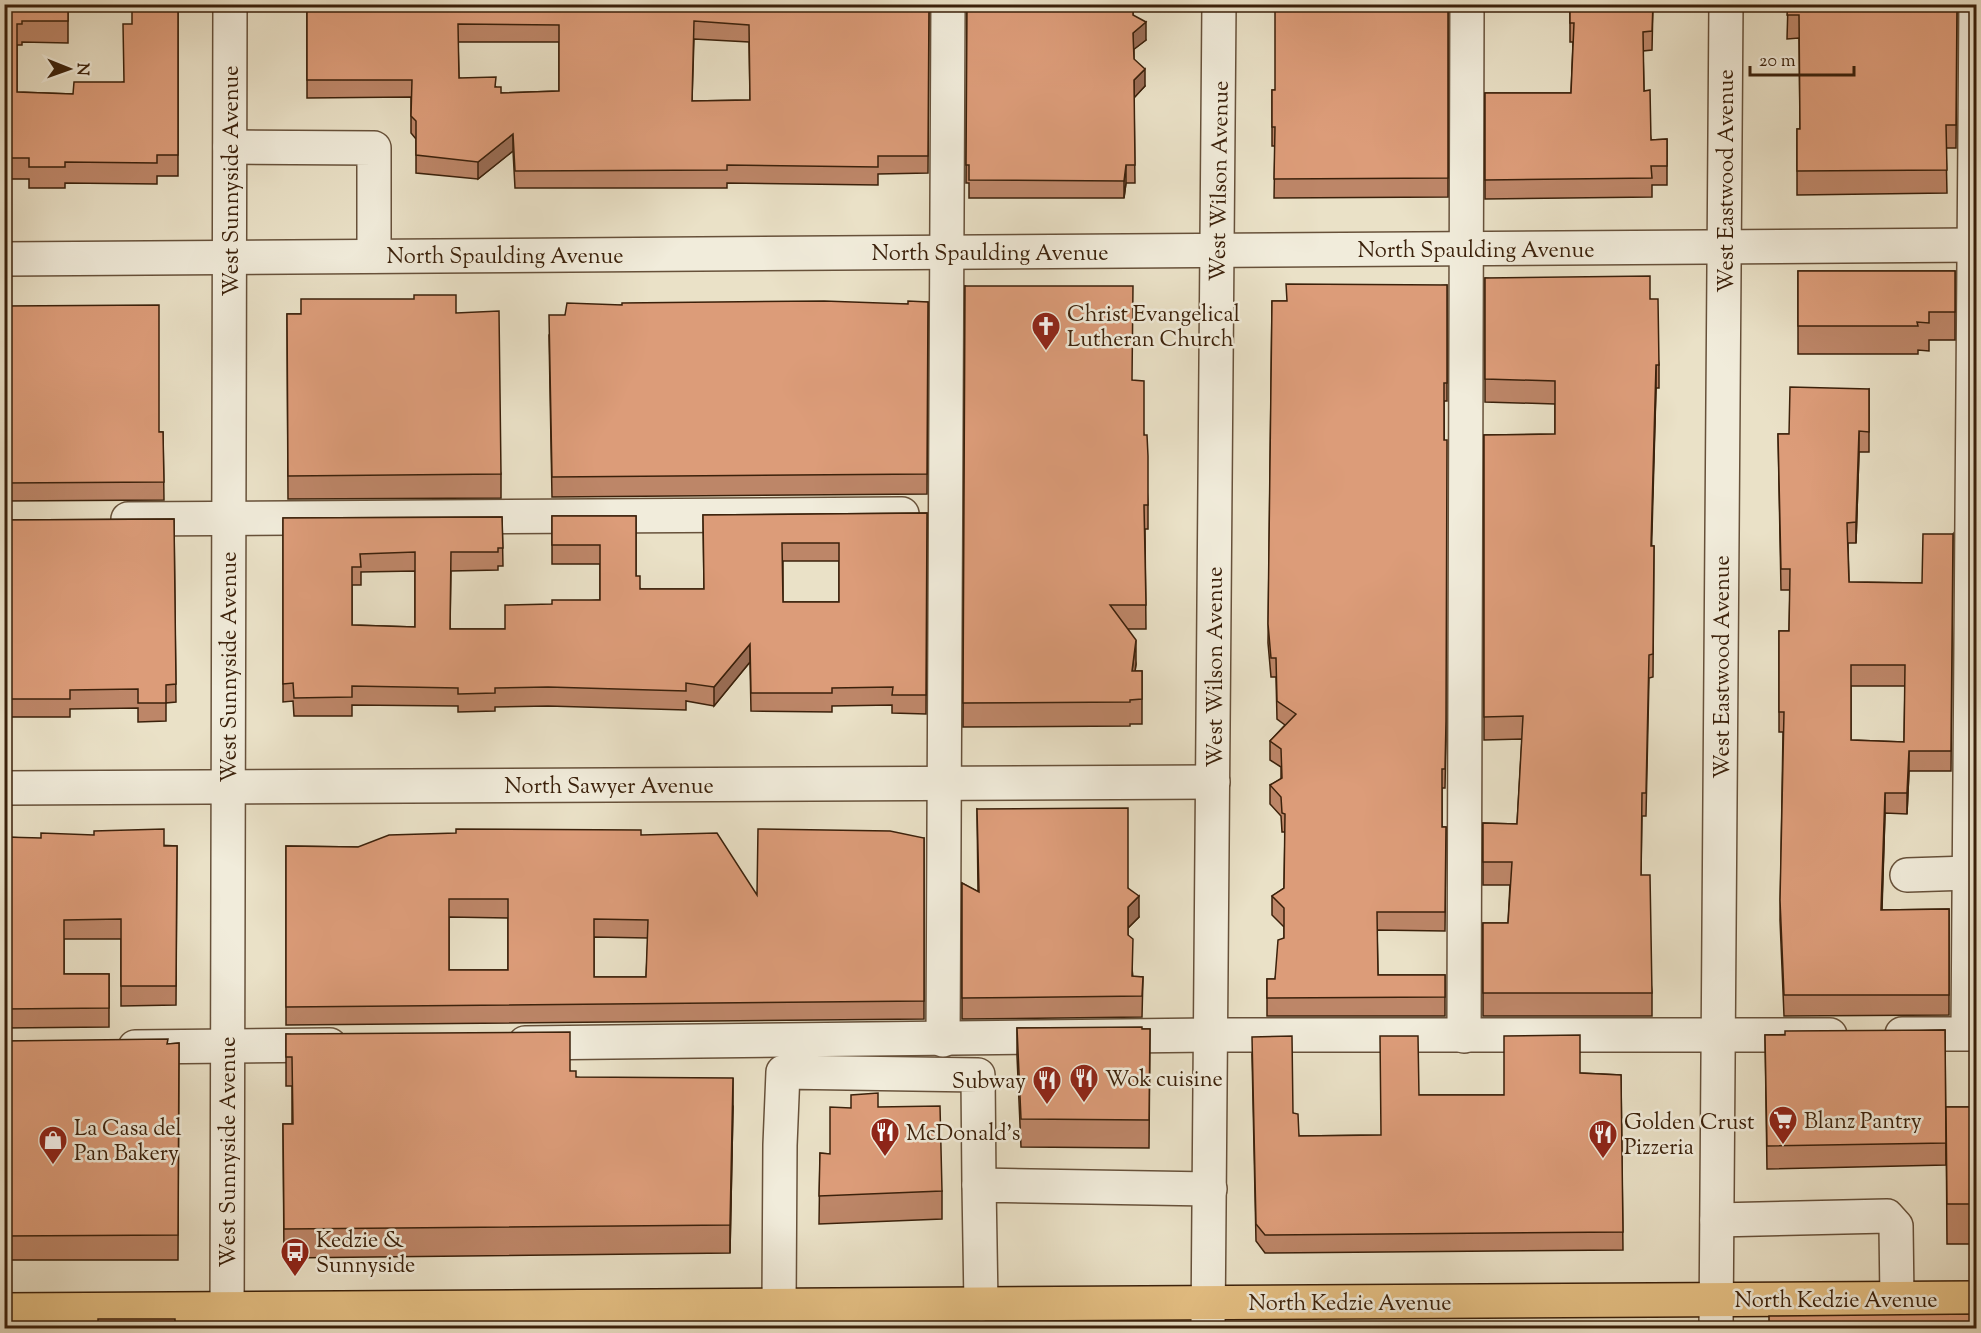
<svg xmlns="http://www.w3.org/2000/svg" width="1981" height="1333" font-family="'Sorts Mill Goudy',serif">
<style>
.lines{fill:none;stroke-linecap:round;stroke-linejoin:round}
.minor-casing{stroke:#67513a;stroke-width:36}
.major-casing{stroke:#3b210b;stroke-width:36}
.minor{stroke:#f1ecdb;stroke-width:33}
.major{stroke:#e5c084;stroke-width:33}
.wall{fill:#bd8668;stroke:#3b210b;stroke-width:1.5;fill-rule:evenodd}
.shaded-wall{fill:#9a6d55;stroke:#3b210b;stroke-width:1.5}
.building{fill:#dc9c79;stroke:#3b210b;stroke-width:1.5;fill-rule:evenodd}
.labels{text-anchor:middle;stroke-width:5;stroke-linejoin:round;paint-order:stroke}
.street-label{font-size:22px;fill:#3b210b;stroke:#f1ecdb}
.poi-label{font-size:22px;fill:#3b210b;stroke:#f1ecdb;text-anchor:start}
</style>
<rect width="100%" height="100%" fill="#eae1c7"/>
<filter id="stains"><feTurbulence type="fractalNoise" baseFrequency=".00333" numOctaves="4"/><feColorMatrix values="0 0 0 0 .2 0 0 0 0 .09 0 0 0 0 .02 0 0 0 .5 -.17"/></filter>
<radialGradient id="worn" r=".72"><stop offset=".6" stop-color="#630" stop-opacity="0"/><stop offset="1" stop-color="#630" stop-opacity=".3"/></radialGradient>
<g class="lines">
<g class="minor-casing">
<g id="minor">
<path d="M 230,147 L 374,148 L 374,256"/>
<path d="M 4,259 L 1976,245"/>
<path d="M 128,519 L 902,514"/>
<path d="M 4,788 L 1213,782"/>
<path d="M 1907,875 L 1969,873"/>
<path d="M 1902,1034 L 1968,1034 L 1976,4"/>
<path d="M 1464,1036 L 1467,4"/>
<path d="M 943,1040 L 948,4"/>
<path d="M 525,1043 L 1210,1035 L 1830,1035"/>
<path d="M 135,1047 L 330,1045"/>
<path d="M 1717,1220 L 1887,1216 L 1896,1226 L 1897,1299"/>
<path d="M 779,1304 L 780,1145 L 783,1072 L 978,1075 L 979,1185"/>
<path d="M 981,1304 L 979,1185 L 1210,1189"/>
<path d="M 227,1328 L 230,4"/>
<path d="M 1208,1328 L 1219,4"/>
<path d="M 1716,1328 L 1726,4"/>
</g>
</g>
<g class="major-casing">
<path id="major" d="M 4,1310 L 1976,1298"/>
</g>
<use href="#minor" class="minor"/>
<use href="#major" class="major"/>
</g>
<g class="wall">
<path d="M 4,4 L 68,4 L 68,43 L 22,42 L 22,45 L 17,45 L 17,92 L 73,94 L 124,82 L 178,4 L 178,176 L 157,176 L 157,184 L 65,183 L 65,188 L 29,188 L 29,179 L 4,179 Z"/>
<path d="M 307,4 L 929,4 L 928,173 L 878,174 L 878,185 L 727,183 L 727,188 L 515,188 L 513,151 L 478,179 L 416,173 L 416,139 L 411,133 L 411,97 L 307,98 ZM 694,39 L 749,42 L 750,100 L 692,101 ZM 458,42 L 559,42 L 559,91 L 501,93 L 496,87 L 459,78 Z"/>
<path d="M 967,4 L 1134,4 L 1133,7 L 1133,15 L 1146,40 L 1134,49 L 1134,59 L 1145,86 L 1134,97 L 1135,183 L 1126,183 L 1124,198 L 969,198 L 969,183 L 966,183 Z"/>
<path d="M 1448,4 L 1448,197 L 1274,198 L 1275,146 L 1272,146 L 1272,90 L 1275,90 Z"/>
<path d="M 1653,4 L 1652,50 L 1643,51 L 1644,91 L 1651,140 L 1667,139 L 1667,185 L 1652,185 L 1652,197 L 1485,199 L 1485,93 L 1571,93 L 1573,42 L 1570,42 L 1570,5 L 1546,5 Z"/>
<path d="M 1788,4 L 1957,4 L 1956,148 L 1946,148 L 1947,193 L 1797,195 L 1797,129 L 1800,129 L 1799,38 L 1787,39 Z"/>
<path d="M 1798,271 L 1955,271 L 1955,340 L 1929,340 L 1929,351 L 1918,350 L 1918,354 L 1798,354 Z"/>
<path d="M 1485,278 L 1650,299 L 1659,365 L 1659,388 L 1656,388 L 1651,546 L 1654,546 L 1653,677 L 1649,678 L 1646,816 L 1642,816 L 1641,875 L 1652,993 L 1652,1016 L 1483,1016 L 1483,923 L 1508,923 L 1510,885 L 1483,885 L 1483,823 L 1517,824 L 1522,739 L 1484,740 L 1484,435 L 1555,434 L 1555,404 L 1485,402 Z"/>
<path d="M 1447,285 L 1447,401 L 1444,401 L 1446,740 L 1445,788 L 1442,788 L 1442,827 L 1446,827 L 1445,931 L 1377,930 L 1378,975 L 1445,975 L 1445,1016 L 1267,1016 L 1267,979 L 1275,979 L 1284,938 L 1284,927 L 1272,915 L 1272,896 L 1284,888 L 1285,832 L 1282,832 L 1281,816 L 1270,804 L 1270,785 L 1281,779 L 1281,767 L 1270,760 L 1270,741 L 1285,725 L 1277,719 L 1276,677 L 1271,677 L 1268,643 L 1272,301 L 1286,301 Z"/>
<path d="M 965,286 L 1132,380 L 1144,435 L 1148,505 L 1148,529 L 1145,529 L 1146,629 L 1128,629 L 1136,664 L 1135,671 L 1142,671 L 1142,724 L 1130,724 L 1130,726 L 963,727 Z"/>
<path d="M 928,302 L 927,494 L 552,497 L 549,335 L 565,315 L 622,305 L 908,304 Z"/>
<path d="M 4,306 L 159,432 L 163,432 L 164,500 L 4,501 Z"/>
<path d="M 456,313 L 501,474 L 501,498 L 288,499 L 287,314 Z"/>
<path d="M 1869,389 L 1869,452 L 1859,452 L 1856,543 L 1848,543 L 1849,582 L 1922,583 L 1953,534 L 1951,771 L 1909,771 L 1907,814 L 1885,813 L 1882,910 L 1949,909 L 1949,1015 L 1784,1016 L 1780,920 L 1783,732 L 1779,732 L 1779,631 L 1789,631 L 1790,590 L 1781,590 L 1778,434 L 1789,434 ZM 1851,686 L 1905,686 L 1904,742 L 1851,740 Z"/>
<path d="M 927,513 L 926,714 L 892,713 L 892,705 L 832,706 L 832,712 L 751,711 L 750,662 L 714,706 L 686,701 L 686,710 L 548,706 L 495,707 L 495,711 L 458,712 L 458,706 L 352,705 L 352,716 L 294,716 L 293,701 L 283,702 L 283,518 L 502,517 L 503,566 L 498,566 L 498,570 L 451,571 L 450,629 L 505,629 L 552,604 L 600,600 L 600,564 L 552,564 L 552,516 L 636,516 L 636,576 L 640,589 L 704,589 L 703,515 ZM 783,561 L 839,561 L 839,602 L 783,602 ZM 415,571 L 415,627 L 352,625 L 352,585 L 361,585 L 361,572 Z"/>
<path d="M 174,519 L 176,702 L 166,703 L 166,721 L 138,722 L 138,708 L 70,709 L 70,717 L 4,717 L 4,520 Z"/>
<path d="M 977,809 L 1128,888 L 1139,917 L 1128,928 L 1128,936 L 1133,977 L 1143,977 L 1142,1017 L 962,1019 L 962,883 L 978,892 Z"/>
<path d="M 641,835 L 757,895 L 924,838 L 924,1019 L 286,1025 L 286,846 L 358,847 ZM 449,917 L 508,918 L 508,970 L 449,970 ZM 594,937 L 648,938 L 646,977 L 594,977 Z"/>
<path d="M 4,837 L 177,846 L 176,1005 L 121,1006 L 121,939 L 64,939 L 64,974 L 109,974 L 109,1027 L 4,1028 Z"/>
<path d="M 1017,1028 L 1150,1029 L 1149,1148 L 1021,1147 L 1017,1056 Z"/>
<path d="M 1945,1030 L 1946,1165 L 1767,1169 L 1765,1035 Z"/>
<path d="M 286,1034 L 570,1071 L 576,1077 L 733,1106 L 730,1253 L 284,1258 L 283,1124 L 292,1124 L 292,1086 L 286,1086 Z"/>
<path d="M 4,1041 L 168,1044 L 179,1043 L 178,1260 L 4,1260 Z"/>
<path d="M 1252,1055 L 1293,1113 L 1299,1136 L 1381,1135 L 1419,1095 L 1504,1095 L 1580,1073 L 1621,1075 L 1623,1250 L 1265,1253 L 1256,1241 Z"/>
<path d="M 878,1107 L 942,1191 L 942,1219 L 819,1224 L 820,1153 L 830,1154 L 851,1108 Z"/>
<path d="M 1946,1107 L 1977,1107 L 1977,1244 L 1947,1244 Z"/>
</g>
<g class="shaded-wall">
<path d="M 1146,22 L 1146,40 L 1133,50 L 1133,33 Z"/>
<path d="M 1145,69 L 1145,86 L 1134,98 L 1134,80 Z"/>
<path d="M 513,134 L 513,151 L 478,179 L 478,162 Z"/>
<path d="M 1126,165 L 1126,183 L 1124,198 L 1124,181 Z"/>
<path d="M 1656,365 L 1656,388 L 1651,569 L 1651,546 Z"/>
<path d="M 1859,431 L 1859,452 L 1856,543 L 1856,522 Z"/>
<path d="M 1136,640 L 1136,664 L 1132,695 L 1132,671 Z"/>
<path d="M 750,644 L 750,662 L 714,706 L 714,687 Z"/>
<path d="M 1909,751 L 1909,771 L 1907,814 L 1907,793 Z"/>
<path d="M 1885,793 L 1885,813 L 1881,931 L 1881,910 Z"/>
<path d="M 1139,896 L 1139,917 L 1128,928 L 1128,907 Z"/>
<path d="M 733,1078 L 733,1106 L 730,1253 L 730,1225 Z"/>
</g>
<g class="building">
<path d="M 4,4 L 68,4 L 68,21 L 22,21 L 22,24 L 17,24 L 17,92 L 73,94 L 74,82 L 124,82 L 123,24 L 132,24 L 132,4 L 178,4 L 178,155 L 157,155 L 157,163 L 65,162 L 65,167 L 29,167 L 29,158 L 4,158 Z"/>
<path d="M 307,4 L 929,4 L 928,156 L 878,156 L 878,167 L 727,165 L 727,170 L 515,171 L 513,134 L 478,162 L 416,155 L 416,121 L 411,116 L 412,80 L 307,80 ZM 694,21 L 749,25 L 750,100 L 692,101 ZM 458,24 L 559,25 L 559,91 L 501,93 L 501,87 L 495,87 L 496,77 L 459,78 Z"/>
<path d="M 967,4 L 1133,4 L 1133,15 L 1146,22 L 1133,33 L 1134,59 L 1145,69 L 1134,80 L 1135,165 L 1126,165 L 1124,181 L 969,180 L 969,165 L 966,165 Z"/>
<path d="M 1275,4 L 1448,4 L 1448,178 L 1274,179 L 1275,127 L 1272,127 L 1272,90 L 1275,90 Z"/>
<path d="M 1570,4 L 1653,4 L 1652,31 L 1643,32 L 1644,91 L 1650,90 L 1651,140 L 1667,139 L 1667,166 L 1651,166 L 1652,178 L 1485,180 L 1485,93 L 1571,93 L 1574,23 L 1570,23 Z"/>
<path d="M 1788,4 L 1957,4 L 1956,125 L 1946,125 L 1947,170 L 1797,171 L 1797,129 L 1800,129 L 1799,15 L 1787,15 Z"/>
<path d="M 1798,271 L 1955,271 L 1955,312 L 1929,312 L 1929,323 L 1917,322 L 1918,326 L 1798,326 Z"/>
<path d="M 1650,276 L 1650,299 L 1658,299 L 1659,365 L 1656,365 L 1651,546 L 1654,546 L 1653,654 L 1649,655 L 1646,793 L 1642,793 L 1641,875 L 1650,875 L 1652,993 L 1483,993 L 1483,923 L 1508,923 L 1512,862 L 1483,862 L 1483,823 L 1517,824 L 1523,716 L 1484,717 L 1484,435 L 1555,434 L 1555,381 L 1485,379 L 1485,278 Z"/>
<path d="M 1286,284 L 1447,285 L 1447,383 L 1444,383 L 1444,440 L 1447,440 L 1446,721 L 1445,769 L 1442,769 L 1442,827 L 1446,827 L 1445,912 L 1377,912 L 1378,975 L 1445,975 L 1445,997 L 1267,998 L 1267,979 L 1275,979 L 1278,940 L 1284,938 L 1284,908 L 1272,896 L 1284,888 L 1285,814 L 1282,813 L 1281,797 L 1270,785 L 1282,778 L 1281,749 L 1270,741 L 1296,714 L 1277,701 L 1276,658 L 1271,658 L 1268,624 L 1272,301 L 1287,301 Z"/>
<path d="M 965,286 L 1133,286 L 1132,380 L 1144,381 L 1144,435 L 1147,435 L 1148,456 L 1148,505 L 1144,505 L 1146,605 L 1110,605 L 1136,640 L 1132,671 L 1142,671 L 1142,699 L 1130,700 L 1130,702 L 963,703 Z"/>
<path d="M 414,295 L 456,295 L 456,313 L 499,311 L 501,474 L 288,476 L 287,314 L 301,314 L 301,299 L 414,299 Z"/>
<path d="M 824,301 L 908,304 L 908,301 L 928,302 L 927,474 L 552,477 L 549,315 L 565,315 L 567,303 L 622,305 L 622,303 Z"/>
<path d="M 159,305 L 159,432 L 163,432 L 164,482 L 4,483 L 4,306 Z"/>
<path d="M 1790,387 L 1869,389 L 1869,432 L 1859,431 L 1856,522 L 1847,523 L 1849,582 L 1922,583 L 1923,534 L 1953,534 L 1951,751 L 1909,751 L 1907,793 L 1885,793 L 1881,910 L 1949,909 L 1949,995 L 1784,995 L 1780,900 L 1784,712 L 1779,712 L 1779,631 L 1789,631 L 1790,569 L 1781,569 L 1778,434 L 1789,434 ZM 1851,665 L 1905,665 L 1904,742 L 1851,740 Z"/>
<path d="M 927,513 L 926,695 L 892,695 L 893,687 L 832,688 L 832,693 L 751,693 L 750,644 L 714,687 L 686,683 L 686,691 L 548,687 L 495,688 L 495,693 L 458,694 L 458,688 L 352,686 L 352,697 L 294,698 L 293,683 L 283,684 L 283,518 L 502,517 L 503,548 L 498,548 L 498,552 L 451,552 L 450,629 L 505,629 L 505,605 L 552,604 L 552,600 L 600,600 L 600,545 L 552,545 L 552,516 L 636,516 L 636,576 L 640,576 L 640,589 L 704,589 L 703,515 ZM 782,543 L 839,543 L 839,602 L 783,602 ZM 415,552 L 415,627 L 352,625 L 352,567 L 361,567 L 360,554 Z"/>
<path d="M 174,519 L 176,684 L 166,685 L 166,703 L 138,703 L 138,689 L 70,690 L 70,699 L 4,699 L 4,520 Z"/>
<path d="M 1128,808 L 1128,888 L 1139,896 L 1128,907 L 1128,935 L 1133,939 L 1132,976 L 1143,977 L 1142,996 L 962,998 L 962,883 L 979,892 L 977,809 Z"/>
<path d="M 164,829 L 164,846 L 177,846 L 176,986 L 121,986 L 121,919 L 64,920 L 64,974 L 109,974 L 109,1008 L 4,1009 L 4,837 L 41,838 L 41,833 L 94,835 L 94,831 Z"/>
<path d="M 456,829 L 641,830 L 641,835 L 717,833 L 757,895 L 758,829 L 890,831 L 924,838 L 924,1001 L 286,1007 L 286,846 L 358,847 L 389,835 L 456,833 ZM 449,899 L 508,899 L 508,970 L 449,970 ZM 594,919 L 648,920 L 646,977 L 594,977 Z"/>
<path d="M 1142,1027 L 1142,1029 L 1150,1029 L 1149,1120 L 1021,1119 L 1017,1028 Z"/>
<path d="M 1945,1030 L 1946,1143 L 1767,1146 L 1765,1035 L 1785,1035 L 1785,1031 Z"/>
<path d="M 570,1032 L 570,1071 L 576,1071 L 576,1077 L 733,1078 L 730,1225 L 284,1229 L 283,1124 L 293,1124 L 292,1057 L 286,1057 L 286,1034 Z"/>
<path d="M 1580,1035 L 1580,1073 L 1621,1075 L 1623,1232 L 1265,1235 L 1256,1224 L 1252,1037 L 1292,1036 L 1293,1113 L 1298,1114 L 1299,1136 L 1381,1135 L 1380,1036 L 1418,1036 L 1419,1095 L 1504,1095 L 1504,1036 Z"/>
<path d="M 168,1039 L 167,1044 L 179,1043 L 178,1235 L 4,1236 L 4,1041 Z"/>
<path d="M 878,1093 L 878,1107 L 940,1106 L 942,1191 L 819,1196 L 820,1153 L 830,1154 L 830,1107 L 851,1108 L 851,1095 Z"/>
<path d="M 1946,1107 L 1977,1107 L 1977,1204 L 1947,1204 Z"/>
<path d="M 1977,1314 L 1977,1329 L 1769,1329 L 1769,1316 Z"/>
<path d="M 98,1319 L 175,1319 L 175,1329 L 4,1329 L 4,1326 L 98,1326 Z"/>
<path d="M 1659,1325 L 1659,1329 L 1255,1329 L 1255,1327 Z"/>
</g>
<defs>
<g id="church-pin" transform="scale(1.5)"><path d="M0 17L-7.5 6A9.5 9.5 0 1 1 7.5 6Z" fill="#8f2418" stroke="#f1ecdb"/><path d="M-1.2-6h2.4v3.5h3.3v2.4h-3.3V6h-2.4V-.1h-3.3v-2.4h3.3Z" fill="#fff"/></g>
<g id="restaurant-pin" transform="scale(1.5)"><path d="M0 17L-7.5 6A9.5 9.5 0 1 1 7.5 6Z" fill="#8f2418" stroke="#f1ecdb"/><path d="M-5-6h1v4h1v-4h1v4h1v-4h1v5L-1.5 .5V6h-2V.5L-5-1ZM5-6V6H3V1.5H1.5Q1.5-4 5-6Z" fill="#fff"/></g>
<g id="supermarket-pin" transform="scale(1.5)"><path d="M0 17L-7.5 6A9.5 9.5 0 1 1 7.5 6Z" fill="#8f2418" stroke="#f1ecdb"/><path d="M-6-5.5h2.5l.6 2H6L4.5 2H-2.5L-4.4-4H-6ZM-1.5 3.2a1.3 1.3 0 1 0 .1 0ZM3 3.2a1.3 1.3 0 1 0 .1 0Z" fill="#fff"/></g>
<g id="shop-pin" transform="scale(1.5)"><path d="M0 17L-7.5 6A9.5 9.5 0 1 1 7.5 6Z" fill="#8f2418" stroke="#f1ecdb"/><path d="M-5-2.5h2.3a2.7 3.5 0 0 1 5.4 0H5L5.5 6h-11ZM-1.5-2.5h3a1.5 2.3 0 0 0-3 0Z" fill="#fff"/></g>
<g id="bus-pin" transform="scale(1.5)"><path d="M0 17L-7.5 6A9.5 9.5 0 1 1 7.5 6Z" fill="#8f2418" stroke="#f1ecdb"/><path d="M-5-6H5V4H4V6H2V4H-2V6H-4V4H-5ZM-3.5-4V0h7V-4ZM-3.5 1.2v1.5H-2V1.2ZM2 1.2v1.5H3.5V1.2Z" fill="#fff"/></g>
</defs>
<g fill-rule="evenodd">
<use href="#church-pin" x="1046" y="326"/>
<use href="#restaurant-pin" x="1084" y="1078"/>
<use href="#restaurant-pin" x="1047" y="1080"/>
<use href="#supermarket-pin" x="1783" y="1120"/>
<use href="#restaurant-pin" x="885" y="1132"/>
<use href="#restaurant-pin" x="1603" y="1134"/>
<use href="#shop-pin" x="53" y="1140"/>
<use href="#bus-pin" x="295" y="1252"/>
</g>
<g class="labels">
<g class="street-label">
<text transform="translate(230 181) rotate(-90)" y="8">West Sunnyside Avenue</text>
<text transform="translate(1218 181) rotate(-89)" y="8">West Wilson Avenue</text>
<text transform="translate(1725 181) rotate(-90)" y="8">West Eastwood Avenue</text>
<text x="1476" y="257">North Spaulding Avenue</text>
<text x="990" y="260">North Spaulding Avenue</text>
<text x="505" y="263">North Spaulding Avenue</text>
<text transform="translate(228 667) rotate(-90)" y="8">West Sunnyside Avenue</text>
<text transform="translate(1214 667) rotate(-90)" y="8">West Wilson Avenue</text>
<text transform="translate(1721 667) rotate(-90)" y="8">West Eastwood Avenue</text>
<text x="609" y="793">North Sawyer Avenue</text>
<text transform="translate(227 1152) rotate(-90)" y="8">West Sunnyside Avenue</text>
<text x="1836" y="1307">North Kedzie Avenue</text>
<text x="1350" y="1310">North Kedzie Avenue</text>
</g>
<g class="poi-label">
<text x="1067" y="321">Christ Evangelical<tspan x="1067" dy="25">Lutheran Church</tspan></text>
<text x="1105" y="1086">Wok cuisine</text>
<text x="1026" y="1088" text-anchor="end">Subway</text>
<text x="1804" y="1128">Blanz Pantry</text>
<text x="1624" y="1129">Golden Crust<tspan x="1624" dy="25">Pizzeria</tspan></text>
<text x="74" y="1135">La Casa del<tspan x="74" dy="25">Pan Bakery</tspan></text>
<text x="906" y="1140">McDonald's</text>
<text x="316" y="1247">Kedzie &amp;<tspan x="316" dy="25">Sunnyside</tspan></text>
</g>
</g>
<rect width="1981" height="1333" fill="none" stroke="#eae1c7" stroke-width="24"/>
<rect x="6" y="6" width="1969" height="1321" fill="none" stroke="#3b210b" stroke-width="3"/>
<rect x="12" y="12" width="1957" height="1309" fill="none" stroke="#3b210b" stroke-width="1.5"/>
<g transform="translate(69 69) rotate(91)" stroke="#f1ecdb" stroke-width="4.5" paint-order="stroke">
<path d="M0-4.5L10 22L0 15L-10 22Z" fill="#3b210b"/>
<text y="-9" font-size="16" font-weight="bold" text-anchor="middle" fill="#3b210b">N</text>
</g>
<path d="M1750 66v9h104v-9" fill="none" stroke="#3b210b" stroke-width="3"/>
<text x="1759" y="66" font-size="18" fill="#3b210b" stroke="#f1ecdb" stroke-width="4.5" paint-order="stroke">20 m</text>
<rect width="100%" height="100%" filter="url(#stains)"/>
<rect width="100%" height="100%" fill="url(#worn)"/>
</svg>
